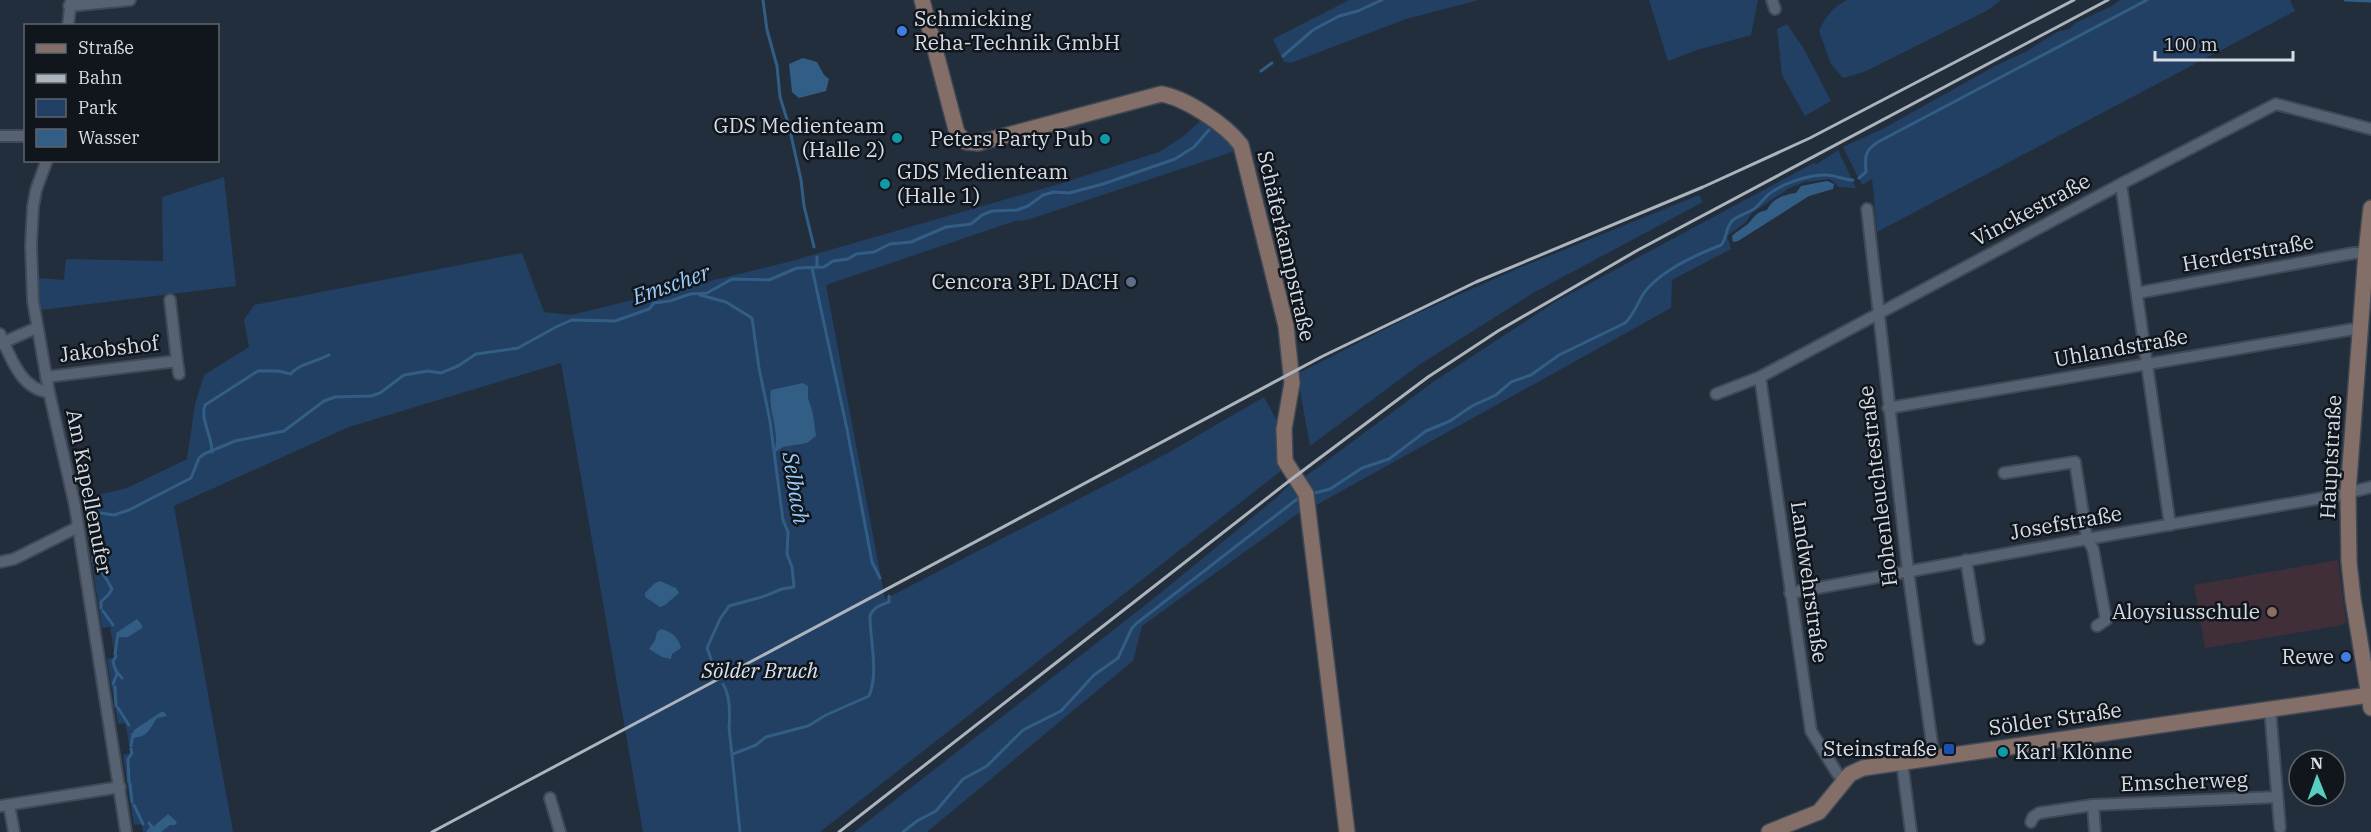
<svg xmlns="http://www.w3.org/2000/svg" width="2371" height="832" font-family="'IBM Plex Serif',serif">
<style>
.education{fill:#402f39}
.green{fill:#223f64}
.water{fill:#325e85}
.lines{fill:none;stroke-linecap:round;stroke-linejoin:round}
.stream{stroke:#325e85;stroke-width:3}
.street-casing{stroke:#404955;stroke-width:14}
.secondary-casing{stroke:#404955;stroke-width:18}
.street{stroke:#566272;stroke-width:10}
.secondary{stroke:#846f68;stroke-width:15}
.rail{stroke:#acb4be;stroke-width:3}
.shop-dot{fill:#3f7fe0;stroke:#11161c;stroke-width:2}
.culture-dot{fill:#0f9aa8;stroke:#11161c;stroke-width:2}
.service-dot{fill:#5c6f8a;stroke:#11161c;stroke-width:2}
.education-dot{fill:#8d6e63;stroke:#11161c;stroke-width:2}
.transit-dot{fill:#1a4fb4;stroke:#11161c;stroke-width:2}
.labels{text-anchor:middle;stroke-width:5;stroke-linejoin:round;paint-order:stroke}
.poi-label{font-size:21px;fill:#d5dce5;stroke:#11161c;text-anchor:end}
.street-label{font-size:21px;fill:#d5dce5;stroke:#11161c}
.park-label{font-size:21px;font-style:italic;fill:#d9e4f2;stroke:#11161c}
.water-label{font-size:22px;font-style:italic;fill:#97cbfb;stroke:#11161c}
</style>
<rect width="100%" height="100%" fill="#232e3c"/>
<path class="education" d="M 2338,560 L 2346,622 L 2343,625 L 2205,648 L 2194,585 Z"/>
<g class="green">
<path d="M 1349,0 L 1479,0 L 1406,19 L 1291,63 L 1284,62 L 1273,39 Z"/>
<path d="M 1649,0 L 1758,0 L 1751,35 L 1697,50 L 1668,61 Z"/>
<path d="M 1847,0 L 2001,0 L 1988,10 L 1864,72 L 1843,78 L 1831,64 L 1819,31 C 1825,17 1833,7 1847,0 Z"/>
<path d="M 2120,0 L 2290,0 L 2295,11 L 1877,232 L 1872,179 L 1862,185 L 1843,147 L 1884,128 L 1995,66 L 2027,51 L 2057,32 L 2069,29 L 2075,23 L 2112,6 Z"/>
<path d="M 1787,24 L 1804,49 L 1831,101 L 1805,116 L 1782,75 L 1777,29 Z"/>
<path d="M 1202,119 L 1222,133 L 1238,150 L 1027,220 L 1015,221 L 826,285 L 885,599 L 1166,454 L 1264,397 L 1277,421 L 1277,464 L 1282,470 L 820,832 L 643,832 L 561,363 L 349,427 L 174,506 L 233,832 L 143,832 L 142,824 L 134,825 L 123,755 L 131,753 L 125,723 L 118,724 L 107,659 L 115,657 L 110,627 L 102,628 L 82,499 L 127,488 L 187,459 L 195,404 L 204,375 L 249,347 L 244,320 L 254,305 L 522,253 L 544,312 L 571,315 L 788,262 L 1059,184 L 1159,152 L 1185,135 Z"/>
<path d="M 1838,150 L 1856,188 L 1839,187 L 1830,179 L 1804,182 L 1788,189 L 1752,213 L 1746,222 L 1727,236 L 1731,249 L 1672,280 L 1671,308 L 1311,508 L 1299,477 L 1306,476 L 1433,382 L 1555,302 L 1814,163 L 1817,164 Z"/>
<path d="M 224,177 L 236,286 L 41,310 L 38,278 L 64,280 L 66,259 L 163,261 L 162,197 Z"/>
<path d="M 1699,195 L 1703,202 L 1533,293 L 1419,365 L 1310,446 L 1297,374 L 1409,317 L 1519,268 Z"/>
<path d="M 1294,480 L 1303,510 L 1142,626 L 1133,661 L 927,832 L 854,832 L 1153,599 L 1276,498 Z"/>
</g>
<g class="water">
<path d="M 803,58 L 817,62 L 824,75 L 829,79 L 826,91 L 799,98 L 792,92 L 789,64 Z"/>
<path d="M 1827,181 L 1834,184 L 1833,189 L 1809,196 L 1738,241 L 1733,242 L 1732,236 C 1737,231 1743,228 1748,224 C 1754,217 1756,212 1767,210 C 1773,198 1783,195 1796,193 L 1801,186 Z"/>
<path d="M 803,383 L 808,386 L 808,398 L 813,414 L 816,436 L 807,443 L 783,447 L 774,453 C 781,433 767,408 771,390 Z"/>
<path d="M 660,581 L 676,588 L 679,593 L 665,605 L 660,607 L 645,597 L 645,593 L 655,583 Z"/>
<path d="M 137,619 L 142,625 L 142,628 L 128,637 L 119,637 L 116,633 Z"/>
<path d="M 661,629 C 671,631 679,638 681,648 L 672,654 L 671,659 L 662,657 L 649,649 L 655,640 L 657,632 Z"/>
<path d="M 161,712 L 164,712 L 167,716 L 157,718 C 149,730 148,737 132,738 L 134,730 Z"/>
<path d="M 168,814 L 177,822 L 175,825 L 170,825 L 161,832 L 147,832 Z"/>
</g>
<g class="lines">
<g class="stream">
<path d="M 763,0 L 767,30 L 777,66 L 780,97 L 789,126 L 801,180 L 804,206 L 814,247"/>
<path d="M 2345,0 L 2371,1"/>
<path d="M 1283,56 L 1313,30 L 1339,16 L 1358,11 L 1382,0"/>
<path d="M 1261,71 L 1272,63"/>
<path d="M 1859,178 L 1866,172 C 1865,157 1864,151 1878,142 L 2147,0"/>
<path d="M 817,257 L 817,267"/>
<path d="M 812,268 L 847,429 L 872,562 L 880,578"/>
<path d="M 700,295 L 726,302 L 752,318 L 759,368 L 770,421 L 783,520 L 788,532 L 787,554 L 792,567 L 794,587 L 782,589 L 762,597 L 729,606 L 720,619 L 707,648 L 714,667"/>
<path d="M 212,452 C 212,435 200,420 205,405 L 258,371 L 278,371 L 291,374 C 296,365 318,361 329,355"/>
<path d="M 1311,494 L 1330,489 L 1362,468 L 1389,459 L 1426,431 L 1450,421 L 1472,406 L 1496,395 L 1511,382 L 1531,375 L 1559,355 L 1625,323 C 1637,312 1638,298 1648,288 C 1664,270 1698,254 1721,245 C 1727,239 1725,229 1732,221 C 1738,215 1746,214 1752,210 C 1759,206 1763,199 1769,194 C 1784,183 1807,175 1826,175 C 1836,175 1843,180 1853,180"/>
<path d="M 92,515 L 101,513 L 114,515 L 129,510 L 191,478 L 199,458 L 204,454 L 235,441 L 284,431 L 324,401 L 335,397 L 371,396 L 380,393 L 404,375 L 428,371 L 441,373 L 458,366 L 476,354 L 518,348 L 556,327 L 572,320 L 615,321 L 649,309 L 654,303 L 670,301 L 690,294 L 707,293 L 732,279 L 769,280 L 797,268 L 824,267 L 833,261 L 848,259 L 856,254 L 874,252 L 890,244 L 911,242 L 946,227 L 971,224 L 982,215 L 992,211 L 1017,210 L 1028,206 L 1043,195 L 1054,192 L 1069,193 L 1103,184 L 1175,159 L 1194,147 L 1209,130"/>
<path d="M 93,561 L 94,555"/>
<path d="M 95,563 L 107,580"/>
<path d="M 108,582 L 112,589 L 109,594"/>
<path d="M 101,608 L 101,602 L 108,595"/>
<path d="M 103,611 L 113,625"/>
<path d="M 115,654 L 118,634"/>
<path d="M 116,671 L 122,678"/>
<path d="M 113,684 L 117,674 L 113,662 L 116,656"/>
<path d="M 723,684 C 730,695 730,715 729,727 L 740,832"/>
<path d="M 115,687 L 116,706"/>
<path d="M 118,708 L 129,725"/>
<path d="M 131,746 L 133,734"/>
<path d="M 733,754 L 756,745 L 766,737 L 808,726 L 826,715 L 869,696 C 879,673 870,641 870,616 C 873,607 881,605 889,602 L 889,596"/>
<path d="M 129,782 L 128,759 L 132,753 L 131,749"/>
<path d="M 130,784 L 132,802"/>
<path d="M 134,805 L 143,824"/>
<path d="M 148,832 L 152,827 L 149,823"/>
<path d="M 903,832 L 917,821 L 936,811 L 963,779 L 987,766 L 1023,730 L 1061,711 L 1094,675 L 1118,658 L 1132,628 L 1137,623 L 1301,496"/>
</g>
<g class="street-casing">
<g id="street">
<path d="M 1772,0 L 1775,9"/>
<path d="M 69,6 L 130,0"/>
<path d="M 68,26 L 71,0"/>
<path d="M 0,136 L 26,136"/>
<path d="M 47,160 L 36,190 L 33,207 L 31,245 L 33,301 L 49,392 L 75,506 L 126,832"/>
<path d="M 2121,184 L 2170,525"/>
<path d="M 1867,209 L 1908,571 L 1934,758"/>
<path d="M 2137,293 L 2354,253 L 2371,253"/>
<path d="M 0,334 C 10,356 21,390 49,392"/>
<path d="M 0,344 L 36,328"/>
<path d="M 177,361 L 179,374"/>
<path d="M 46,377 L 177,361 L 170,300"/>
<path d="M 1760,377 L 1811,731 L 1837,773 L 1845,781"/>
<path d="M 1716,394 L 1760,377 L 2121,184 L 2276,104 L 2371,129"/>
<path d="M 1888,408 L 2360,328"/>
<path d="M 2004,473 L 2075,462 L 2087,539 L 2093,549 L 2106,620 L 2097,626"/>
<path d="M 1966,560 L 1979,639"/>
<path d="M 0,562 L 14,559 L 78,527"/>
<path d="M 1790,593 L 2087,539 L 2339,495 L 2371,487"/>
<path d="M 2270,709 L 2280,828"/>
<path d="M 1902,762 L 1911,832"/>
<path d="M 550,798 L 560,832"/>
<path d="M 9,805 L 14,832"/>
<path d="M 0,806 L 120,787"/>
<path d="M 2031,822 L 2033,817 L 2039,813 L 2093,805"/>
<path d="M 2095,832 L 2093,805 L 2277,797"/>
</g>
</g>
<g class="secondary-casing">
<g id="secondary">
<path d="M 922,0 L 957,133 L 966,142 L 978,143 L 1161,94 C 1186,98 1226,125 1241,145 L 1286,326 L 1292,383 L 1284,429 L 1285,461 L 1306,494 L 1347,832"/>
<path d="M 2371,208 L 2366,253 L 2348,493 L 2349,562 L 2353,599 L 2371,708"/>
<path d="M 1769,832 L 1819,812 L 1850,774 L 1863,768 L 2369,695"/>
</g>
</g>
<use href="#street" class="street"/>
<use href="#secondary" class="secondary"/>
<g class="rail">
<path d="M 432,832 L 1323,356 L 1476,282 L 1703,187 L 1810,138 L 2074,0"/>
<path d="M 839,832 L 1293,478 L 1428,377 L 1498,331 L 1638,250 L 2108,0"/>
</g>
</g>
<g class="shop-dot">
<circle cx="902" cy="31" r="6"/>
<circle cx="2346" cy="657" r="6"/>
</g>
<g class="culture-dot">
<circle cx="897" cy="138" r="6"/>
<circle cx="1105" cy="139" r="6"/>
<circle cx="885" cy="184" r="6"/>
<circle cx="2003" cy="752" r="6"/>
</g>
<circle class="service-dot" cx="1131" cy="282" r="6"/>
<circle class="education-dot" cx="2272" cy="612" r="6"/>
<rect class="transit-dot" x="1943" y="743" width="12" height="12" rx="3"/>
<g class="labels">
<g class="poi-label">
<text x="914" y="26" text-anchor="start">Schmicking<tspan x="914" dy="24">Reha-Technik GmbH</tspan></text>
<text x="885" y="133">GDS Medienteam<tspan x="885" dy="24">(Halle 2)</tspan></text>
<text x="1093" y="146">Peters Party Pub</text>
<text x="897" y="179" text-anchor="start">GDS Medienteam<tspan x="897" dy="24">(Halle 1)</tspan></text>
<text x="1119" y="289">Cencora 3PL DACH</text>
<text x="2260" y="619">Aloysiusschule</text>
<text x="2334" y="664">Rewe</text>
<text x="1937" y="756">Steinstraße</text>
<text x="2015" y="759" text-anchor="start">Karl Klönne</text>
</g>
<g class="street-label">
<text transform="translate(2031 210) rotate(-28)" y="7">Vinckestraße</text>
<text transform="translate(1286 246) rotate(77)" y="7">Schäferkampstraße</text>
<text transform="translate(2248 253) rotate(-10)" y="7">Herderstraße</text>
<text transform="translate(2121 348) rotate(-10)" y="7">Uhlandstraße</text>
<text transform="translate(109 349) rotate(-7)" y="7">Jakobshof</text>
<text transform="translate(2331 457) rotate(-87)" y="7">Hauptstraße</text>
<text transform="translate(1878 486) rotate(-97)" y="7">Hohenleuchtestraße</text>
<text transform="translate(89 492) rotate(79)" y="7">Am Kapellenufer</text>
<text transform="translate(2066 523) rotate(-10)" y="7">Josefstraße</text>
<text transform="translate(1809 582) rotate(82)" y="7">Landwehrstraße</text>
<text transform="translate(2055 719) rotate(-8)" y="7">Sölder Straße</text>
<text transform="translate(2184 782) rotate(-2)" y="7">Emscherweg</text>
</g>
<g class="park-label">
<text x="760" y="678">Sölder Bruch</text>
</g>
<g class="water-label">
<text transform="translate(671 284) rotate(-19)" y="8">Emscher</text>
<text transform="translate(796 488) rotate(81)" y="8">Selbach</text>
</g>
</g>
<rect x="24" y="24" width="195" height="138" fill="#11161c" stroke="#5f656c" stroke-width="1.5"/>
<rect x="36" y="44" width="30" height="9" fill="#846f68" stroke="#5f656c" stroke-width="1.5"/>
<text x="78" y="54" font-size="18" fill="#d5dce5">Straße</text>
<rect x="36" y="74" width="30" height="9" fill="#acb4be" stroke="#5f656c" stroke-width="1.5"/>
<text x="78" y="84" font-size="18" fill="#d5dce5">Bahn</text>
<rect x="36" y="99" width="30" height="18" fill="#223f64" stroke="#5f656c" stroke-width="1.5"/>
<text x="78" y="114" font-size="18" fill="#d5dce5">Park</text>
<rect x="36" y="129" width="30" height="18" fill="#325e85" stroke="#5f656c" stroke-width="1.5"/>
<text x="78" y="144" font-size="18" fill="#d5dce5">Wasser</text>
<g transform="translate(2317 778) rotate(359)"><circle r="28" fill="#11161c" stroke="#5f656c" stroke-width="1.5"/>
<path d="M0-4.5L10 22L0 15L-10 22Z" fill="#58cec0"/>
<text y="-9" font-size="16" font-weight="bold" text-anchor="middle" fill="#d5dce5">N</text>
</g>
<path d="M2155 51v9h138v-9" fill="none" stroke="#d5dce5" stroke-width="3"/>
<text x="2164" y="51" font-size="18" fill="#d5dce5" stroke="#11161c" stroke-width="4.5" paint-order="stroke">100 m</text>
</svg>
